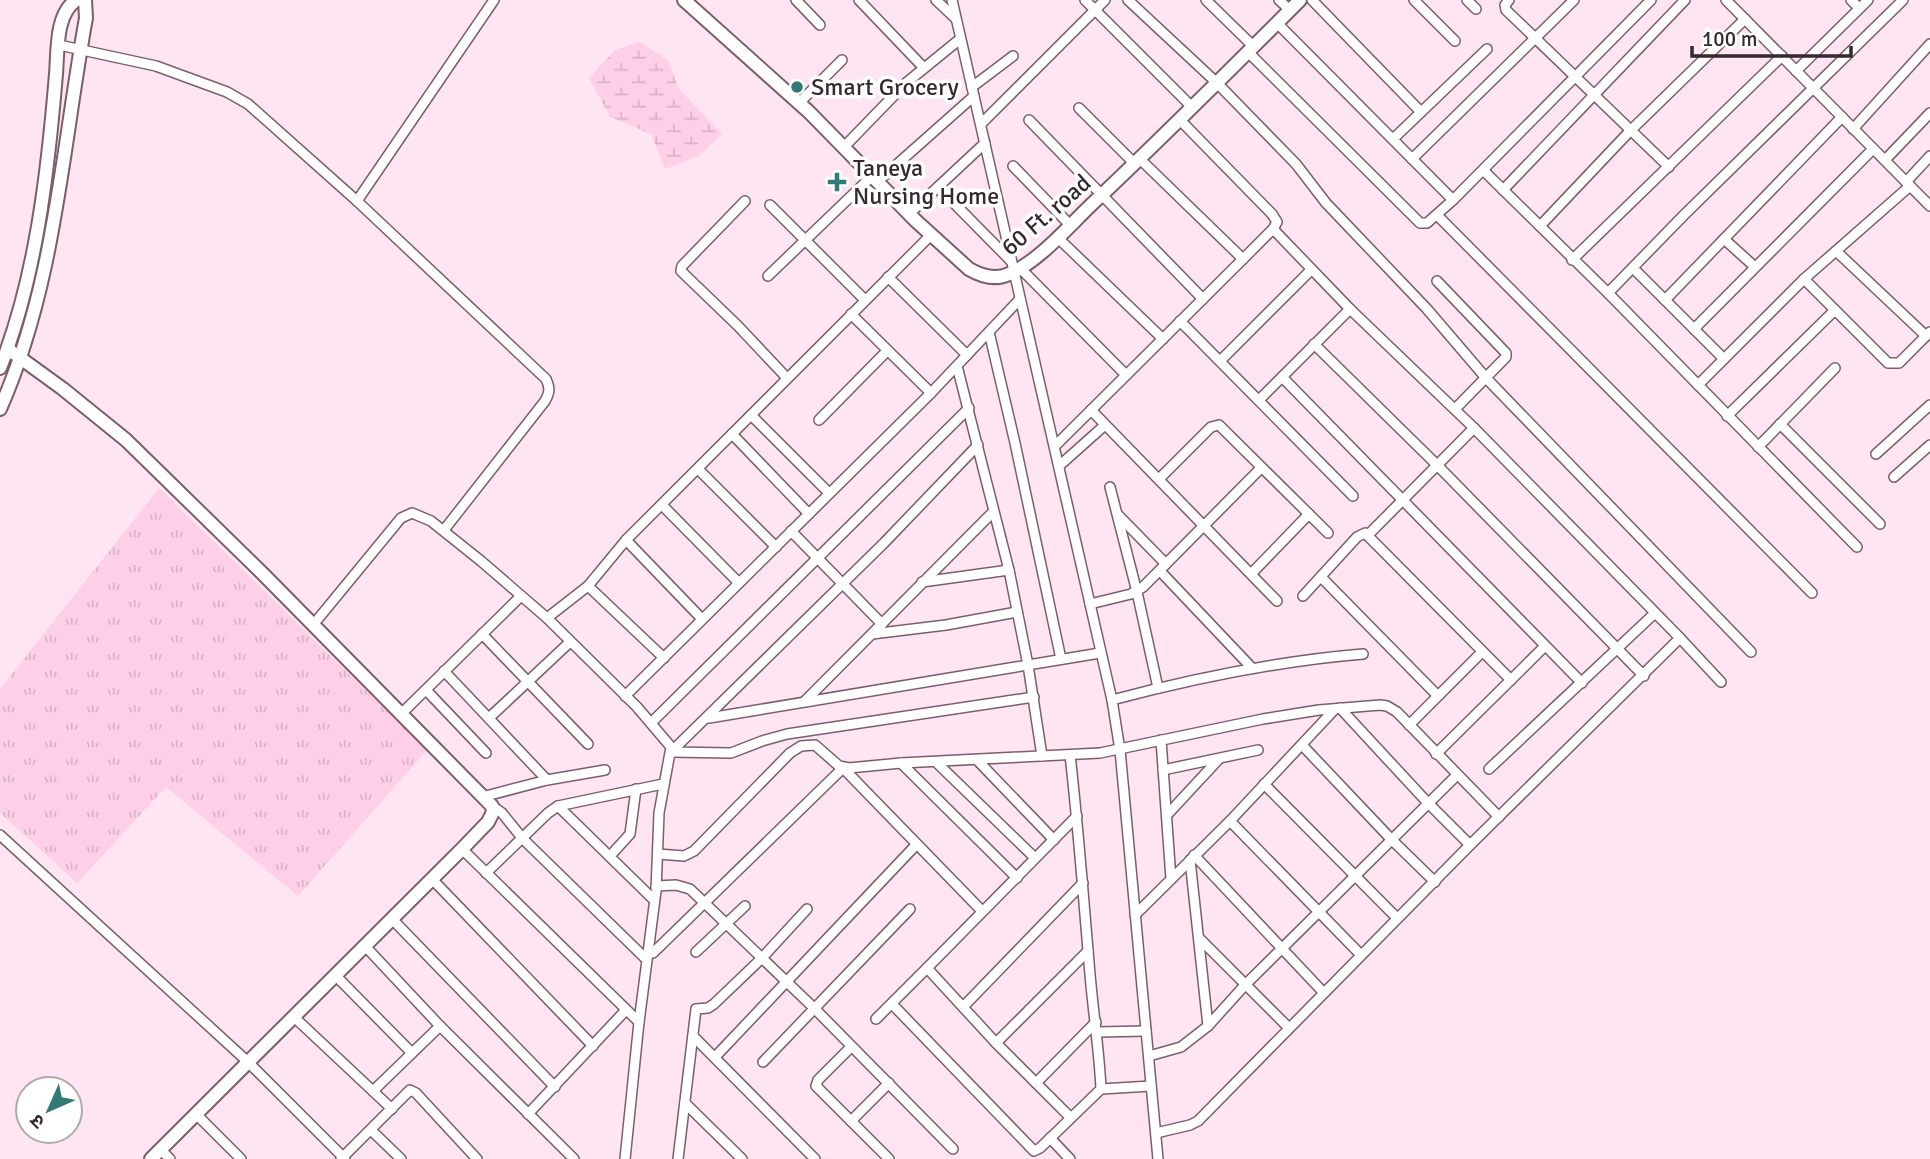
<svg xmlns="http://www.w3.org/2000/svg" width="1930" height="1159" font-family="Signika,'Noto Sans Devanagari',sans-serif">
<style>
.wetland{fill:url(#wetland-marsh)}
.park{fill:url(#park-tufts)}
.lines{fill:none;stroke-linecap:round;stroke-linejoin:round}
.street-casing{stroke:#7a5e6c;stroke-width:12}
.secondary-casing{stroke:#7a5e6c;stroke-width:16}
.street{stroke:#fff;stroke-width:9}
.secondary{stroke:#fff;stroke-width:12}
.poi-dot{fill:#317a77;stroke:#fff;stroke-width:2.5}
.labels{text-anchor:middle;stroke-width:7;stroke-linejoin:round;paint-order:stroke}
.poi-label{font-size:24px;fill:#35292f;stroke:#fff;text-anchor:start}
.street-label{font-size:24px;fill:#35292f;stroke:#fff}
</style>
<defs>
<pattern id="wetland-marsh" width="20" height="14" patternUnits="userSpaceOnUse" patternTransform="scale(1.75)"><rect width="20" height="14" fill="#fecfe6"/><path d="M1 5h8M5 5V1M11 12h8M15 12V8" fill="none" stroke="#dab2c6"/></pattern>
<pattern id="park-tufts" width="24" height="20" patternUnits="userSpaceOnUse" patternTransform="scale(1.75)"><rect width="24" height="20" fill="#fecfe6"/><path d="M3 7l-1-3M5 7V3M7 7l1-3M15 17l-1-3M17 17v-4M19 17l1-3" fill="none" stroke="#dab2c6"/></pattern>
</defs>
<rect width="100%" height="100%" fill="#ffe5f1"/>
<path class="wetland" d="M 639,42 L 667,59 L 679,89 L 722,134 L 699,156 L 665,169 L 651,134 L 610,117 L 589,78 L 615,50 Z"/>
<path class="park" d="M 159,488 L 427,750 L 298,896 L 166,787 L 77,883 L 0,813 L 0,689 Z"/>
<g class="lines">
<g class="street-casing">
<g id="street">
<path d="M 796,0 L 820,25"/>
<path d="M 859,0 L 924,68"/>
<path d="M 936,0 L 955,18"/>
<path d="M 952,0 L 1112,700 L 1120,750 L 1158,1159"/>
<path d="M 1085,0 L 1193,108"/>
<path d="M 1128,0 L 1217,83 L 1296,164 L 1326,203 L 1427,309 L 1486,378 L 1751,652"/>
<path d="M 1206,0 L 1254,47"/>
<path d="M 1279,0 L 1290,10"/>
<path d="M 1312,0 L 1421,112"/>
<path d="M 1414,0 L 1455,41"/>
<path d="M 1467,0 L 1476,9"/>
<path d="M 1509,0 L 1505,5 L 1506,10 L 1669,167"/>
<path d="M 1726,0 L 1930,206"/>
<path d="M 1851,0 L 1859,8"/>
<path d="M 1277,23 L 1453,200"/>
<path d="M 59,45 L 156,66 L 227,92 L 248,104 L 357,201 L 546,379 C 550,388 550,392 545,401 L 444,530"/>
<path d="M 1248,52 L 1411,214 L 1420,223 L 1427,223 L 1453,200 L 1651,0"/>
<path d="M 1796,71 L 1868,0"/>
<path d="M 972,87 L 1013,56"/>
<path d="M 799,103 L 842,60"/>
<path d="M 1079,108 L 1135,164"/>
<path d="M 1029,120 L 1203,299"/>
<path d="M 981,124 L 1105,0"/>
<path d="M 1853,129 L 1930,44"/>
<path d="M 1393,139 L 1487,49"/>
<path d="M 844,147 L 906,83 L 960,39"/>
<path d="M 1412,159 L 1574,0"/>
<path d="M 1141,160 L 1243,259"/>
<path d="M 1885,160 L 1930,113"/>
<path d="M 1013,166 L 1070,225"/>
<path d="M 1483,170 L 1608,293 L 1857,547"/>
<path d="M 877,182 L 974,96"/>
<path d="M 1906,182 L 1930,156"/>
<path d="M 938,187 L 1010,260"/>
<path d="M 1503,190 L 1685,0"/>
<path d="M 357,201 L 494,0"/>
<path d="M 745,201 L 682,266 L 681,271 L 738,326 L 787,378"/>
<path d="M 770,205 L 865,300"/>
<path d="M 909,214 L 985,143"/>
<path d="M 1437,215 L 1812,593"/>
<path d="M 1540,226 L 1629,132 L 1745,19"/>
<path d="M 1273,229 L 1350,309 L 1474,428 L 1680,638 L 1721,682"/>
<path d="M 1057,237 L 1163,339"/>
<path d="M 1724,239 L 1755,267"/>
<path d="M 1836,251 L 1926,336"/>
<path d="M 1572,260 L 1782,56"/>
<path d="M 1020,268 L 1126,375"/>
<path d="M 1633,268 L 1724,359"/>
<path d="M 768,276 L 872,176"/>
<path d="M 888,277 L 967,355"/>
<path d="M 1804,279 L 1888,363 L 1899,363 L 1930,332"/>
<path d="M 1437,281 L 1506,353 L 1506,357 L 1455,409"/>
<path d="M 1608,293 L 1684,215 L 1903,0"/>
<path d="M 1665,300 L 1842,117"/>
<path d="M 851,314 L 931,393"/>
<path d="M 1180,321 L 1353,496"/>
<path d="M 1694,329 L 1873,149"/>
<path d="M 989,332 L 1015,443 L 1061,659"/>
<path d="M 1314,344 L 1437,465 L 1644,676"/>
<path d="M 1220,361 L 1311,270"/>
<path d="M 957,366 L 1009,570 L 1028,665 L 1042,756"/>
<path d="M 1282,377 L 1582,683"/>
<path d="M 1698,385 L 1804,279 L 1910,186"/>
<path d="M 1259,400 L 1350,309"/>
<path d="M 1091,410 L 1277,601"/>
<path d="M 751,415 L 829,493"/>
<path d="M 1727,416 L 1835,310"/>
<path d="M 819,420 L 887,351"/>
<path d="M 1780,424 L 1880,524"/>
<path d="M 732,434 L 809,514"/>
<path d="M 1055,446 L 1243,259 L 1273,229 L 1277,222 L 1272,214 L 1180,120"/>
<path d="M 1758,447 L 1835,368"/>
<path d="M 1876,454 L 1930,405"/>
<path d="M 1059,466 L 1105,425"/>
<path d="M 698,469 L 776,547"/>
<path d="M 1894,477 L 1930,445"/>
<path d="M 1159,479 L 1211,427 L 1219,425 L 1328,533"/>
<path d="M 1110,487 L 1137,592 L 1158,688"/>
<path d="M 662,505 L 739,583"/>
<path d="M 1118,515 L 1166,564"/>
<path d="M 791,531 L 882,624"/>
<path d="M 1368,535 L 1474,428"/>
<path d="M 626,540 L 702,619"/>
<path d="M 1160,571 L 1252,668"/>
<path d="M 1251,574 L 1309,514"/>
<path d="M 1321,577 L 1436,694 L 1440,694 L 1482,652"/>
<path d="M 922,582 L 1009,570"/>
<path d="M 588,586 L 664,658"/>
<path d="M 1303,596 L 1357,537 L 1365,533 L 1511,680"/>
<path d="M 1090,604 L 1131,594 L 1143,587 L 1261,468"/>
<path d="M 547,618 L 588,586 L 626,540 L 931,235"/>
<path d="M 313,625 L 401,518 L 412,513 L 431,521 L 481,561 L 547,618 L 637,707 L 671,747 L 659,813 L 656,891 L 639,1022 L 625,1159"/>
<path d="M 482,634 L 588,744"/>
<path d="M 872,634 L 946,625 L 1017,612"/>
<path d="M 444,671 L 547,780"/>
<path d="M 426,690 L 486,753"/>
<path d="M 625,696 L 931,393 L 1019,300"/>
<path d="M 1112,700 C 1195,678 1278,661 1363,654"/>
<path d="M 805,701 L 993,512"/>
<path d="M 1340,708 L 1427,802 L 1470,845"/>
<path d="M 400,715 L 521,596"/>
<path d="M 489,718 L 570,642"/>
<path d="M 709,718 L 1100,653"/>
<path d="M 651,723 L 969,408"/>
<path d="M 1409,725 L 1440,694"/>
<path d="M 1161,740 L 1171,879"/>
<path d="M 1302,745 L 1391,839 L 1435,882"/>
<path d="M 671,752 L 884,543 L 978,445"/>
<path d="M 671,752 L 731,753 L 762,741 L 787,734 L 1034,697"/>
<path d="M 1436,754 L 1545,646"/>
<path d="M 1070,755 C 1078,824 1083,893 1089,962 C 1092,1005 1099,1046 1101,1089"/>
<path d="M 978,761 L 1054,840"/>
<path d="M 936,762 L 1035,858"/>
<path d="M 901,763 L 1017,878"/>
<path d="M 1489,769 L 1655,613"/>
<path d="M 1163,770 L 1258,750"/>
<path d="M 1264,784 L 1397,918"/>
<path d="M 482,797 L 547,780 L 605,770"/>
<path d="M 492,806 L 502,813 L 523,839 L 646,959"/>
<path d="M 558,806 L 654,900"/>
<path d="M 1167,815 L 1218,760"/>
<path d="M 1230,821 L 1361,955"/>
<path d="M 0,835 L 248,1062 L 345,1159"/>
<path d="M 462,849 L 639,1022"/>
<path d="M 658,854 L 684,856 L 694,851 L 790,753 L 801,746 L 815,745 L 839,766 L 849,768 L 901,763 L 1100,753 L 1263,719 L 1319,710 L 1380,705 L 1387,706 L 1397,712 L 1499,817"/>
<path d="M 1194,855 L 1323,992"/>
<path d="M 610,856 L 630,834 L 636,789"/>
<path d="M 1190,860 L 1208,1026"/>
<path d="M 486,873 L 548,813 L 558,806 L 663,784"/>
<path d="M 432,879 L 593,1046"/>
<path d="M 656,886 L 676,885 L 690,889 L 815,1009 L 953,1149"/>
<path d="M 1135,915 L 1230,821 L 1335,709"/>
<path d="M 392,919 L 555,1087"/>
<path d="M 1199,938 L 1288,1027"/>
<path d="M 365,946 L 440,1026 L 574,1159"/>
<path d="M 696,952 L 745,906"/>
<path d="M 653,953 L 843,768 L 982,911"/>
<path d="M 335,975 L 412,1053"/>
<path d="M 892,1004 L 1034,1151 L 1040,1148 L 1101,1089 L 1151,1086"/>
<path d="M 963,1007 L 1083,883"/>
<path d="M 294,1017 L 392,1109"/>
<path d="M 876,1019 L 927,968"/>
<path d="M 1098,1032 L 1146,1031"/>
<path d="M 693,1036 L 815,1159"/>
<path d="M 996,1043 L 1088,951"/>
<path d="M 851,1047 L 818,1080 L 816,1086 L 889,1159"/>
<path d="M 1149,1056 L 1181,1047 L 1208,1026 L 1245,985 L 1457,775"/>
<path d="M 715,1057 L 916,845"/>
<path d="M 763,1062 L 910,909"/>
<path d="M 1036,1083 L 1096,1022"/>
<path d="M 373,1091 L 440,1026"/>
<path d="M 685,1103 L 742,1159"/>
<path d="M 196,1114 L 241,1159"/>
<path d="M 528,1114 L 625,1011"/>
<path d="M 1070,1117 L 996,1043 L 927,968 L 1077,816"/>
<path d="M 851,1121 L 889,1083"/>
<path d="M 371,1130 L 401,1159"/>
<path d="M 1156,1133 L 1190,1125 L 1198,1121 L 1470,845 L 1680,638"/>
<path d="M 1050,1138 L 1070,1159"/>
<path d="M 160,1149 L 170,1159"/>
<path d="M 341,1159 L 410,1090 L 416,1093 L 477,1159"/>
<path d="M 678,1159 L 696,1009 L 708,1008 L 714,1004 L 762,958 L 807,909"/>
</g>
</g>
<g class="secondary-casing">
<g id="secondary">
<path d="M 684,0 L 809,112 L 915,220 L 969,269 C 981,276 996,280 1009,274 C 1038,262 1068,227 1091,205 C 1162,138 1231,69 1300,0"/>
<path d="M 8,349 L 63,389 L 126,440 L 264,575 L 492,806 L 493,812 L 488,822 L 462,849 L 151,1159"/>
<path d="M 0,368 C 36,278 48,171 56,74 C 58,51 55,15 76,0"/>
<path d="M 0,409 C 55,285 62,149 86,18 L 85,0"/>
</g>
</g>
<use href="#street" class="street"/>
<use href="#secondary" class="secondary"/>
</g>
<g class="poi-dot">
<circle cx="797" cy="87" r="7"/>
<path d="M833.5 171.5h7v7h7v7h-7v7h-7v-7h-7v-7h7z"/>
</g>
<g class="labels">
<g class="poi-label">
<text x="811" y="95">Smart Grocery</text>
<text x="853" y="176">Taneya<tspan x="853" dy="28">Nursing Home</tspan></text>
</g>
<g class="street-label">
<text transform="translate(1046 215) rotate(-41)" y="8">60 Ft. road</text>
</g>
</g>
<g transform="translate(49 1110) rotate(225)"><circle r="33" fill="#ffffff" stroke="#aea9ac" stroke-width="2"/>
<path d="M0-5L12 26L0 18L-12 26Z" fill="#317a77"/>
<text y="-10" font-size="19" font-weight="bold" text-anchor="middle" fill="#35292f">उ</text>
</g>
<path d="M1692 46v10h159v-10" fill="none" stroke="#35292f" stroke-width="3.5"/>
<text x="1702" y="46" font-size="21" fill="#35292f" stroke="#ffffff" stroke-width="5" paint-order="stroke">100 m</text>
</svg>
